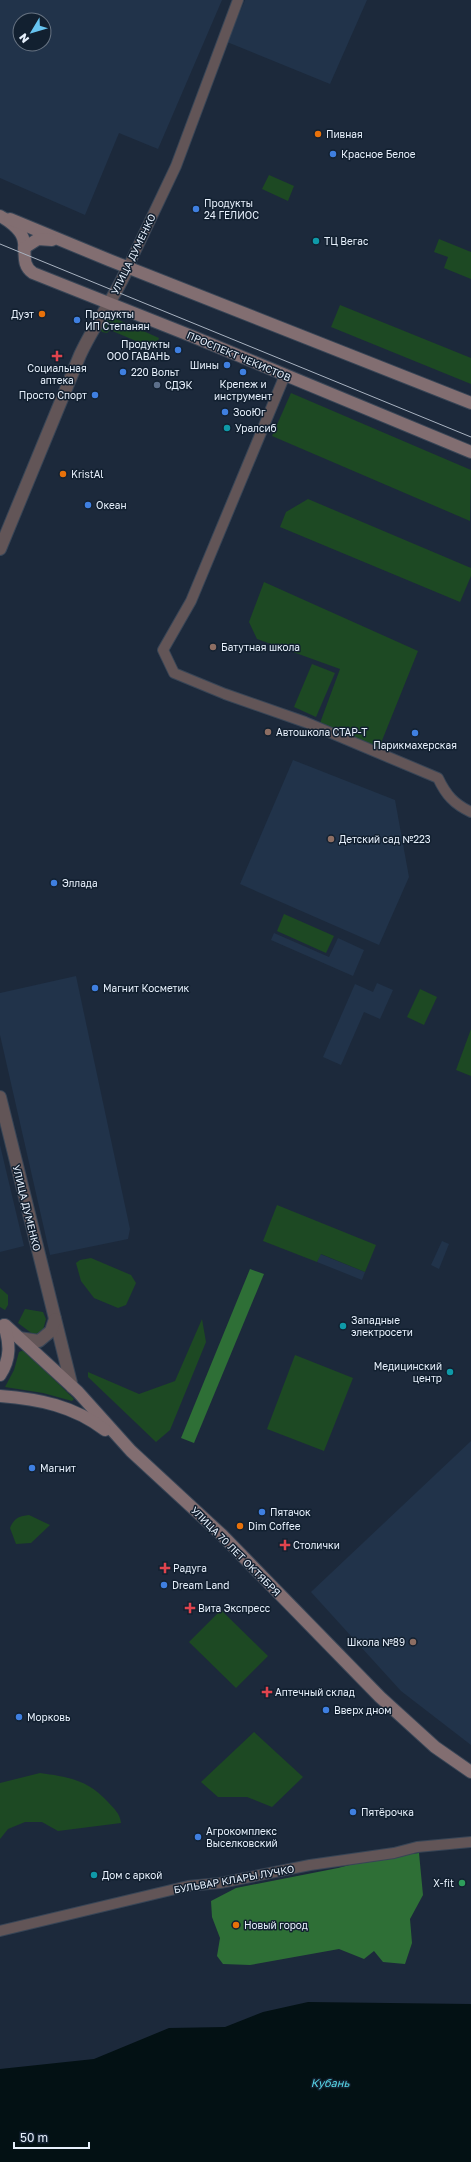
<svg xmlns="http://www.w3.org/2000/svg" width="471" height="2162" font-family="'Golos Text',sans-serif">
<style>
.built{fill:#21334a;fill-rule:evenodd}
.green{fill:#1d4923}
.forest{fill:#2e6f36}
.water{fill:#031114}
.lines{fill:none;stroke-linecap:round;stroke-linejoin:round}
.minor-casing{stroke:#384556;stroke-width:12}
.tertiary-casing{stroke:#384556;stroke-width:14}
.secondary-casing{stroke:#384556;stroke-width:14}
.minor{stroke:#625557;stroke-width:10}
.tertiary{stroke:#625557;stroke-width:12}
.secondary{stroke:#826e71;stroke-width:12}
.tram{stroke:#a9b3c1;stroke-width:1}
.food-dot{fill:#e8710a;stroke:#122030;stroke-width:1.5}
.shop-dot{fill:#3f7fe0;stroke:#122030;stroke-width:1.5}
.culture-dot{fill:#0f9aa8;stroke:#122030;stroke-width:1.5}
.health-dot{fill:#e0444e;stroke:#122030;stroke-width:1.5}
.service-dot{fill:#5c6f8a;stroke:#122030;stroke-width:1.5}
.education-dot{fill:#8d6e63;stroke:#122030;stroke-width:1.5}
.leisure-dot{fill:#2e9e5b;stroke:#122030;stroke-width:1.5}
.labels{text-anchor:middle;stroke-width:3;stroke-linejoin:round;paint-order:stroke}
.poi-label{font-size:10px;fill:#e7f0fc;stroke:#122030;text-anchor:start}
.street-label{font-size:10px;fill:#e7f0fc;stroke:#122030}
.water-label{font-size:11px;font-style:italic;fill:#57d5e7;stroke:#122030}
</style>
<rect width="100%" height="100%" fill="#1c293b"/>
<g class="built">
<path d="M 0,0 L 222,0 L 158,149 L 119,133 L 85,215 L 0,178 ZM 20,20 L 44,20 L 44,44 L 20,44 Z"/>
<path d="M 245,0 L 367,0 L 330,84 L 227,42 Z"/>
<path d="M 293,760 L 395,800 L 409,877 L 379,945 L 240,884 Z"/>
<path d="M 274,933 L 329,957 L 338,938 L 364,950 L 353,976 L 271,940 Z"/>
<path d="M 76,976 L 130,1229 L 128,1239 L 50,1255 L 0,1035 L 0,993 Z"/>
<path d="M 377,983 L 393,990 L 380,1019 L 364,1012 L 341,1065 L 323,1057 L 355,984 L 373,992 Z"/>
<path d="M 0,1145 L 24,1246 L 0,1252 Z"/>
<path d="M 442,1241 L 449,1244 L 439,1269 L 431,1265 Z"/>
<path d="M 320,1254 L 365,1272 L 362,1280 L 317,1262 Z"/>
<path d="M 471,1441 L 471,1745 L 401,1691 L 311,1592 Z"/>
</g>
<g class="green">
<path d="M 269,175 L 294,186 L 288,201 L 262,189 Z"/>
<path d="M 439,239 L 471,252 L 471,279 L 444,268 L 448,257 L 434,252 Z"/>
<path d="M 340,305 L 471,358 L 471,384 L 331,327 Z"/>
<path d="M 112,317 L 159,338 L 155,349 L 110,330 L 107,333 L 102,332 L 101,330 L 104,321 Z"/>
<path d="M 291,393 L 471,470 L 470,521 L 272,436 Z"/>
<path d="M 308,499 L 471,568 L 471,576 L 460,602 L 280,527 L 286,512 Z"/>
<path d="M 264,582 L 418,651 L 379,748 L 320,723 L 340,669 L 257,639 L 249,622 Z"/>
<path d="M 312,664 L 335,673 L 316,717 L 294,707 Z"/>
<path d="M 284,914 L 334,936 L 326,953 L 277,931 Z"/>
<path d="M 420,989 L 437,997 L 424,1025 L 407,1017 Z"/>
<path d="M 471,1029 L 471,1076 L 456,1070 Z"/>
<path d="M 277,1205 L 376,1245 L 365,1272 L 321,1254 L 317,1262 L 263,1241 Z"/>
<path d="M 91,1258 L 131,1275 L 136,1283 L 126,1305 L 118,1308 L 94,1298 L 81,1281 L 76,1263 L 80,1260 Z"/>
<path d="M 0,1288 L 8,1295 L 8,1305 L 5,1310 L 0,1307 Z"/>
<path d="M 25,1309 L 43,1312 L 46,1319 L 43,1330 L 34,1335 L 18,1323 Z"/>
<path d="M 202,1319 L 206,1342 L 170,1430 L 156,1442 L 88,1377 L 88,1372 L 139,1394 L 175,1381 Z"/>
<path d="M 24,1350 L 74,1399 L 72,1401 L 43,1393 L 5,1387 L 14,1370 L 19,1352 Z"/>
<path d="M 295,1355 L 353,1378 L 324,1451 L 267,1429 Z"/>
<path d="M 29,1515 L 50,1525 L 31,1543 L 16,1544 L 10,1528 C 14,1518 19,1516 29,1515 Z"/>
<path d="M 221,1610 L 268,1656 L 236,1688 L 189,1642 Z"/>
<path d="M 254,1732 L 303,1777 L 272,1807 L 247,1797 L 218,1797 L 201,1782 Z"/>
<path d="M 40,1773 C 69,1777 88,1780 108,1802 C 114,1809 120,1813 121,1823 L 58,1831 L 42,1822 L 25,1822 L 8,1829 L 0,1839 L 0,1783 Z"/>
</g>
<g class="forest">
<path d="M 250,1269 L 264,1274 L 194,1443 L 181,1438 Z"/>
<path d="M 419,1853 L 423,1895 L 410,1919 L 412,1943 L 405,1964 L 383,1962 L 374,1951 L 364,1959 L 339,1949 L 250,1965 L 223,1964 L 217,1956 L 220,1938 L 212,1917 L 211,1901 L 236,1888 L 338,1868 L 376,1858 Z"/>
</g>
<path class="water" d="M 308,2002 L 471,2004 L 471,2162 L 0,2162 L 0,2069 L 94,2059 L 169,2028 L 225,2027 L 263,2012 Z"/>
<g class="lines">
<g class="minor-casing">
<g id="minor">
<path d="M 128,267 L 176,166 L 238,0"/>
<path d="M 285,375 L 191,601 L 163,650 L 174,673 L 225,694 L 305,722 L 438,778 C 446,795 454,804 471,812"/>
<path d="M 0,1931 L 188,1886 L 220,1883 L 310,1865 L 394,1853 L 417,1847 L 471,1842"/>
</g>
</g>
<g class="tertiary-casing">
<g id="tertiary">
<path d="M 0,549 L 80,355 C 94,324 115,298 128,267"/>
<path d="M 0,1097 L 72,1387"/>
<path d="M 19,1338 L 39,1341 L 51,1331 L 55,1319"/>
</g>
</g>
<g class="secondary-casing">
<g id="secondary">
<path d="M 0,216 C 8,220 20,229 23,238 C 27,251 20,264 33,273 L 194,337 L 471,452"/>
<path d="M 10,219 L 109,260 L 471,403"/>
<path d="M 24,248 L 38,239 L 52,240"/>
<path d="M 5,1325 L 78,1392 L 131,1451 L 222,1535 L 380,1697 L 435,1747 L 471,1772"/>
<path d="M 0,1375 C 11,1359 10,1343 4,1325"/>
<path d="M 0,1396 C 39,1399 74,1406 105,1430"/>
</g>
</g>
<use href="#minor" class="minor"/>
<use href="#tertiary" class="tertiary"/>
<use href="#secondary" class="secondary"/>
<path class="tram" d="M 0,244 L 471,437"/>
</g>
<g class="food-dot">
<circle cx="318" cy="134" r="4"/>
<circle cx="42" cy="314" r="4"/>
<circle cx="63" cy="474" r="4"/>
<circle cx="240" cy="1526" r="4"/>
<circle cx="236" cy="1925" r="4"/>
</g>
<g class="shop-dot">
<circle cx="333" cy="154" r="4"/>
<circle cx="196" cy="209" r="4"/>
<circle cx="77" cy="320" r="4"/>
<circle cx="178" cy="350" r="4"/>
<circle cx="227" cy="365" r="4"/>
<circle cx="123" cy="372" r="4"/>
<circle cx="243" cy="372" r="4"/>
<circle cx="95" cy="395" r="4"/>
<circle cx="225" cy="412" r="4"/>
<circle cx="88" cy="505" r="4"/>
<circle cx="415" cy="733" r="4"/>
<circle cx="54" cy="883" r="4"/>
<circle cx="95" cy="988" r="4"/>
<circle cx="32" cy="1468" r="4"/>
<circle cx="262" cy="1512" r="4"/>
<circle cx="164" cy="1585" r="4"/>
<circle cx="326" cy="1710" r="4"/>
<circle cx="19" cy="1717" r="4"/>
<circle cx="353" cy="1812" r="4"/>
<circle cx="198" cy="1837" r="4"/>
</g>
<g class="culture-dot">
<circle cx="316" cy="241" r="4"/>
<circle cx="227" cy="428" r="4"/>
<circle cx="343" cy="1326" r="4"/>
<circle cx="450" cy="1372" r="4"/>
<circle cx="94" cy="1875" r="4"/>
</g>
<g class="health-dot">
<path d="M55 350h4v4h4v4h-4v4h-4v-4h-4v-4h4z"/>
<path d="M283 1539h4v4h4v4h-4v4h-4v-4h-4v-4h4z"/>
<path d="M163 1562h4v4h4v4h-4v4h-4v-4h-4v-4h4z"/>
<path d="M188 1602h4v4h4v4h-4v4h-4v-4h-4v-4h4z"/>
<path d="M265 1686h4v4h4v4h-4v4h-4v-4h-4v-4h4z"/>
</g>
<circle class="service-dot" cx="157" cy="385" r="4"/>
<g class="education-dot">
<circle cx="213" cy="647" r="4"/>
<circle cx="268" cy="732" r="4"/>
<circle cx="331" cy="839" r="4"/>
<circle cx="413" cy="1642" r="4"/>
</g>
<circle class="leisure-dot" cx="462" cy="1883" r="4"/>
<g class="labels">
<g class="poi-label">
<text x="326" y="138">Пивная</text>
<text x="341" y="158">Красное Белое</text>
<text x="204" y="207">Продукты<tspan x="204" dy="12">24 ГЕЛИОС</tspan></text>
<text x="324" y="245">ТЦ Вегас</text>
<text x="34" y="318" text-anchor="end">Дуэт</text>
<text x="85" y="318">Продукты<tspan x="85" dy="12">ИП Степанян</tspan></text>
<text x="170" y="348" text-anchor="end">Продукты<tspan x="170" dy="12">ООО ГАВАНЬ</tspan></text>
<text x="219" y="369" text-anchor="end">Шины</text>
<text x="57" y="372" text-anchor="middle">Социальная<tspan x="57" dy="12">аптека</tspan></text>
<text x="131" y="376">220 Вольт</text>
<text x="243" y="388" text-anchor="middle">Крепеж и<tspan x="243" dy="12">инструмент</tspan></text>
<text x="165" y="389">СДЭК</text>
<text x="87" y="399" text-anchor="end">Просто Спорт</text>
<text x="233" y="416">ЗооЮг</text>
<text x="235" y="432">Уралсиб</text>
<text x="71" y="478">KristAl</text>
<text x="96" y="509">Океан</text>
<text x="221" y="651">Батутная школа</text>
<text x="276" y="736">Автошкола СТАР-Т</text>
<text x="415" y="749" text-anchor="middle">Парикмахерская</text>
<text x="339" y="843">Детский сад №223</text>
<text x="62" y="887">Эллада</text>
<text x="103" y="992">Магнит Косметик</text>
<text x="351" y="1324">Западные<tspan x="351" dy="12">электросети</tspan></text>
<text x="442" y="1370" text-anchor="end">Медицинский<tspan x="442" dy="12">центр</tspan></text>
<text x="40" y="1472">Магнит</text>
<text x="270" y="1516">Пятачок</text>
<text x="248" y="1530">Dim Coffee</text>
<text x="293" y="1549">Столички</text>
<text x="173" y="1572">Радуга</text>
<text x="172" y="1589">Dream Land</text>
<text x="198" y="1612">Вита Экспресс</text>
<text x="405" y="1646" text-anchor="end">Школа №89</text>
<text x="275" y="1696">Аптечный склад</text>
<text x="334" y="1714">Вверх дном</text>
<text x="27" y="1721">Морковь</text>
<text x="361" y="1816">Пятёрочка</text>
<text x="206" y="1835">Агрокомплекс<tspan x="206" dy="12">Выселковский</tspan></text>
<text x="102" y="1879">Дом с аркой</text>
<text x="454" y="1887" text-anchor="end">X-fit</text>
<text x="244" y="1929">Новый город</text>
</g>
<g class="street-label">
<text transform="translate(133 254) rotate(-64)" y="4">УЛИЦА ДУМЕНКО</text>
<text transform="translate(239 356) rotate(23)" y="4">ПРОСПЕКТ ЧЕКИСТОВ</text>
<text transform="translate(27 1208) rotate(76)" y="4">УЛИЦА ДУМЕНКО</text>
<text transform="translate(236 1551) rotate(45)" y="4">УЛИЦА 70 ЛЕТ ОКТЯБРЯ</text>
<text transform="translate(234 1879) rotate(-10)" y="4">БУЛЬВАР КЛАРЫ ЛУЧКО</text>
</g>
<g class="water-label">
<text x="330" y="2087">Кубань</text>
</g>
</g>
<g transform="translate(32 32) rotate(232)"><circle r="19" fill="#122030" stroke="#677382"/>
<path d="M0-3L7 15L0 10L-7 15Z" fill="#67c4f0"/>
<text y="-6" font-size="11" font-weight="bold" text-anchor="middle" fill="#e7f0fc">N</text>
</g>
<path d="M14 2142v6h75v-6" fill="none" stroke="#e7f0fc" stroke-width="2"/>
<text x="20" y="2142" font-size="12" fill="#e7f0fc" stroke="#122030" stroke-width="3" paint-order="stroke">50 m</text>
</svg>
